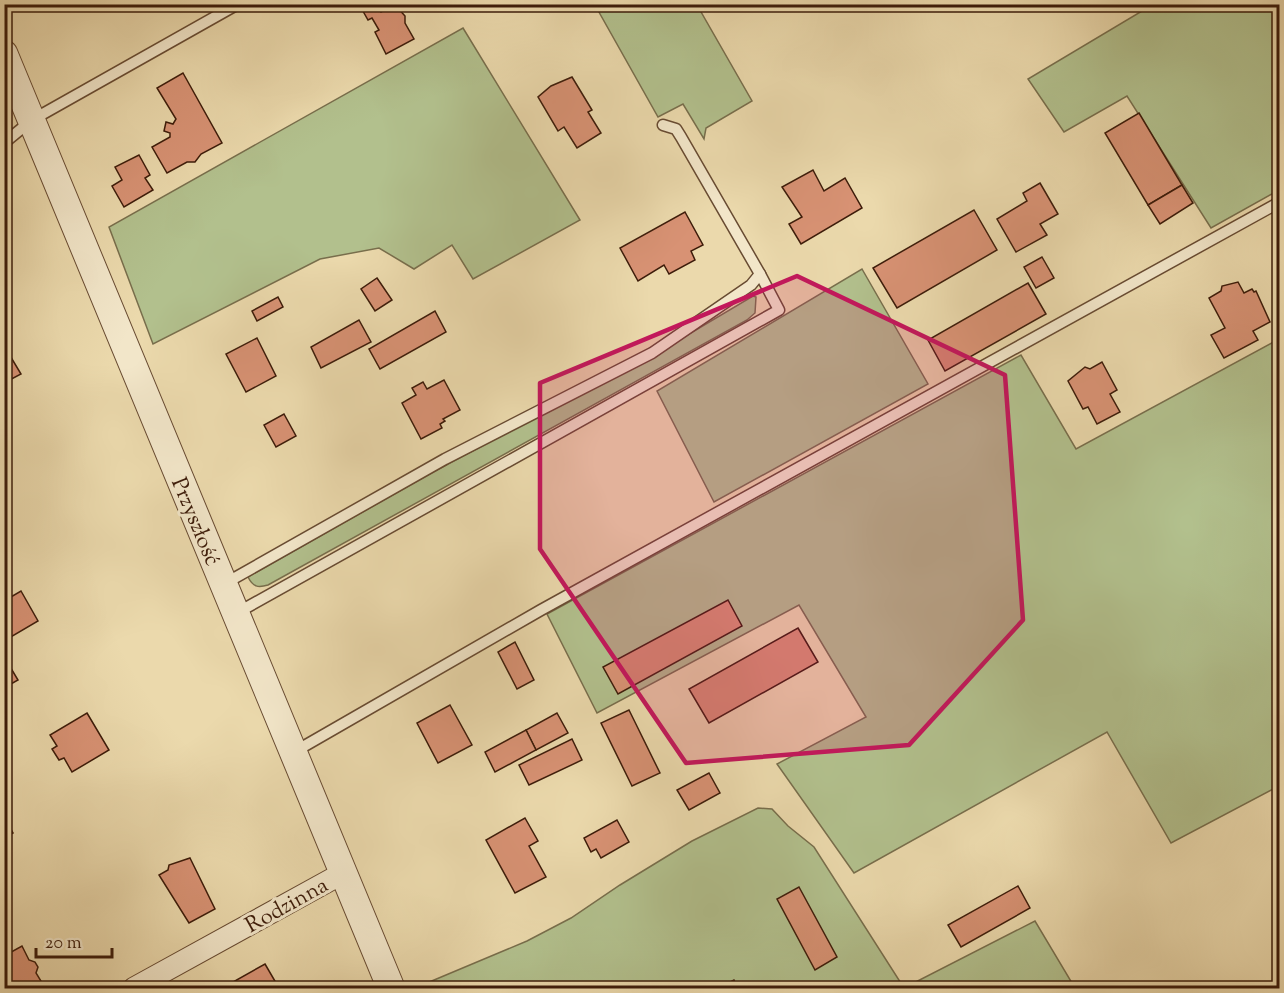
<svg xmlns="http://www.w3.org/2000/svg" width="1284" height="993" font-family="'Sorts Mill Goudy',serif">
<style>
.green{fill:#b2c08d;stroke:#786e4c;stroke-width:1.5}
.building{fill:#d89274;stroke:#3d1c0a;stroke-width:1.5}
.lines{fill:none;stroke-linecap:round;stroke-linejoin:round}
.service-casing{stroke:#684b32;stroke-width:13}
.minor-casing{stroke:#684b32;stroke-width:23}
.tertiary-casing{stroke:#684b32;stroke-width:29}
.service{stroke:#f2e6c9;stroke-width:10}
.minor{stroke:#f2e6c9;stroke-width:21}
.tertiary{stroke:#f2e6c9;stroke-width:27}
.marked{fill:#c2185b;fill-opacity:0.2;stroke:#c2185b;stroke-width:4.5;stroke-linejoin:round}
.labels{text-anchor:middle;stroke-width:6;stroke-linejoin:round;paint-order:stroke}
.street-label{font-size:22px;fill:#3d1c0a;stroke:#f2e6c9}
</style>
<rect width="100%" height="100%" fill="#ebd9ac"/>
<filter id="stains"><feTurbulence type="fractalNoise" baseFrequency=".00333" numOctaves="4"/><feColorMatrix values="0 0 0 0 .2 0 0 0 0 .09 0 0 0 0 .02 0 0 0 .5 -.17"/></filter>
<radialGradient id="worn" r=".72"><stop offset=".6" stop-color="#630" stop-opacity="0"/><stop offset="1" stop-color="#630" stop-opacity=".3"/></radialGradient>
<g class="green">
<path d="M 595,5 L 697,5 L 752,101 L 706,128 L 704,139 L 683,104 L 658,117 Z"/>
<path d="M 1152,5 L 1279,5 L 1279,190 L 1211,228 L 1127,96 L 1064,132 L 1028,79 Z"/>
<path d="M 463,28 L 580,220 L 473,279 L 452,245 L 414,269 L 379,248 L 320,259 L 153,344 L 109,227 Z"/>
<path d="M 862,269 L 928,384 L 714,502 L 657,391 Z"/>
<path d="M 753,296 L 756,297 L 755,313 L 747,320 L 268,585 C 258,588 253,587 248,577 L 433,472 L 652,356 Z"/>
<path d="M 1279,339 L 1279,786 L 1171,843 L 1107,732 L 854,873 L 777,764 L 866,717 L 799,605 L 597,713 L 547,614 L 1021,355 L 1076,449 Z"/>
<path d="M 758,808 L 772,809 L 788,826 L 814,847 L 904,988 L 1035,921 L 1075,988 L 415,988 L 527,941 L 571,918 L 620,885 L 692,841 Z"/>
</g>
<g class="building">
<path d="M 359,4 L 377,4 L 381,12 L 395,5 L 405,16 L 405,23 L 414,39 L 386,54 L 375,32 L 379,30 L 372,18 L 368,20 Z"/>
<path d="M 183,73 L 222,143 L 201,154 L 195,162 L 187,162 L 167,173 L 152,147 L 170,137 L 170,133 L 164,131 L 166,122 L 173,124 L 176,119 L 157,88 Z"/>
<path d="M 572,77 L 592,110 L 588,112 L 601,133 L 577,148 L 564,127 L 558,131 L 538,97 L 551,86 Z"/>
<path d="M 1139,113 L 1182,185 L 1148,205 L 1105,133 Z"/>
<path d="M 139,155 L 150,175 L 145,178 L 153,190 L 124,207 L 112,186 L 122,180 L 115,167 Z"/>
<path d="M 813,170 L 824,191 L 845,178 L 862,208 L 801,244 L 789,224 L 802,217 L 782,187 Z"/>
<path d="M 1040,183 L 1058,214 L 1040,224 L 1047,235 L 1016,252 L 997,219 L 1027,201 L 1023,193 Z"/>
<path d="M 1182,185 L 1193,203 L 1160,224 L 1148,205 Z"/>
<path d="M 974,210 L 997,250 L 897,308 L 873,268 Z"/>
<path d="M 685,212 L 703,245 L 691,251 L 695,260 L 669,274 L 664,265 L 638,281 L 620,248 Z"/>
<path d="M 1042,257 L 1054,278 L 1036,288 L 1024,267 Z"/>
<path d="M 377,278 L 392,300 L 375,311 L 361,289 Z"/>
<path d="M 1238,282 L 1244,293 L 1252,289 L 1254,292 L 1256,291 L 1270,322 L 1253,331 L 1258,340 L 1224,358 L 1211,335 L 1225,328 L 1209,298 L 1221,291 L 1222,286 Z"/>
<path d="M 1028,283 L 1046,314 L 945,371 L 928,340 Z"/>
<path d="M 278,297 L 283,307 L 257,321 L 252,311 Z"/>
<path d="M 435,311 L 446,332 L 380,369 L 369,349 Z"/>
<path d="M 359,320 L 371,342 L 321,368 L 311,347 Z"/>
<path d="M 257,338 L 276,376 L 246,392 L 226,354 Z"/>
<path d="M 6,349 L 21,374 L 4,383 L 4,350 Z"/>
<path d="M 1102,362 L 1117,390 L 1110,394 L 1120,412 L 1097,424 L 1088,407 L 1083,409 L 1068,381 L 1085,367 L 1090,369 Z"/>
<path d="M 444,380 L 460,410 L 443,419 L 445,421 L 440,424 L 442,428 L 421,439 L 402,403 L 416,395 L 412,388 L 423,382 L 427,389 Z"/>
<path d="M 284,414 L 296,436 L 276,447 L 264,425 Z"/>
<path d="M 21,591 L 38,621 L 4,641 L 4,601 Z"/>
<path d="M 728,600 L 742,626 L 618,694 L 603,667 Z"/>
<path d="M 798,628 L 818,662 L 709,723 L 689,689 Z"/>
<path d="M 515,642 L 534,680 L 517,689 L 498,652 Z"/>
<path d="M 6,660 L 18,680 L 4,688 L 4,661 Z"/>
<path d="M 450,705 L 472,745 L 438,763 L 417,723 Z"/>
<path d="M 629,710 L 660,773 L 632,786 L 601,723 Z"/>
<path d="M 87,713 L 109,750 L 72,772 L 64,758 L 59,760 L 52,749 L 57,746 L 50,735 Z"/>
<path d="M 557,713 L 568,733 L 536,750 L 526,730 Z"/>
<path d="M 526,730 L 536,750 L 495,772 L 485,752 Z"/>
<path d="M 572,739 L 582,760 L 529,785 L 519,765 Z"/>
<path d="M 709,773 L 720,793 L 689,810 L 677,790 Z"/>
<path d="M 4,817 L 13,833 L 4,838 Z"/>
<path d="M 525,818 L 538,841 L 529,846 L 546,877 L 515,893 L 486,840 Z"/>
<path d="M 617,820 L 629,842 L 601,858 L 596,849 L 591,852 L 584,838 Z"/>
<path d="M 190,858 L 215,909 L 189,923 L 159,875 L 168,870 L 169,865 Z"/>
<path d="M 1018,886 L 1030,908 L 961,947 L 948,925 Z"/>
<path d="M 799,887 L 837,957 L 815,970 L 777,899 Z"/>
<path d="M 22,946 L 29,960 L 35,962 L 38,967 L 36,973 L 44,986 L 41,988 L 4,988 L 4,956 Z"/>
<path d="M 265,964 L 279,988 L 237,988 L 233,982 Z"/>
<path d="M 734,980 L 738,988 L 718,988 Z"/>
</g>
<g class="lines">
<g class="service-casing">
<g id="service">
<path d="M 4,143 L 32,120 L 238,4"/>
<path d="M 224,584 L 445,459 L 652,353 L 751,285 L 760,274 L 681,137 L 676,129 L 663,125"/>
<path d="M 235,614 L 779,310 L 760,274"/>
<path d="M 294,752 L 541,610 L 1280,202"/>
</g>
</g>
<g class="minor-casing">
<path id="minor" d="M 134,988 L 343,873"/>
</g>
<g class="tertiary-casing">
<path id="tertiary" d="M 4,54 L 391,988"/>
</g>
<use href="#service" class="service"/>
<use href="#minor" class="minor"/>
<use href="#tertiary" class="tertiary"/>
</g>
<path class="marked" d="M 797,276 L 1005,375 L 1023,620 L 909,745 L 686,763 L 540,549 L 540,383 Z"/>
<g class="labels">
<g class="street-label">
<text transform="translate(197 521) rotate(67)" y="8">Przyszłość</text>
<text transform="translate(286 904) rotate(-29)" y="8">Rodzinna</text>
</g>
</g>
<rect width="1284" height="993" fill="none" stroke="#ebd9ac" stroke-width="24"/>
<rect x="6" y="6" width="1272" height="981" fill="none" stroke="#3d1c0a" stroke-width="3"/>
<rect x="12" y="12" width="1260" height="969" fill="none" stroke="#3d1c0a" stroke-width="1.5"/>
<path d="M36 948v9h76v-9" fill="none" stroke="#3d1c0a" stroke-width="3"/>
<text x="45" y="948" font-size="18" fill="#3d1c0a" stroke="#f2e6c9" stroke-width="4.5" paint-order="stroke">20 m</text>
<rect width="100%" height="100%" filter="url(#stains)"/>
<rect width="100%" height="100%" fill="url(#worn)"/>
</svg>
